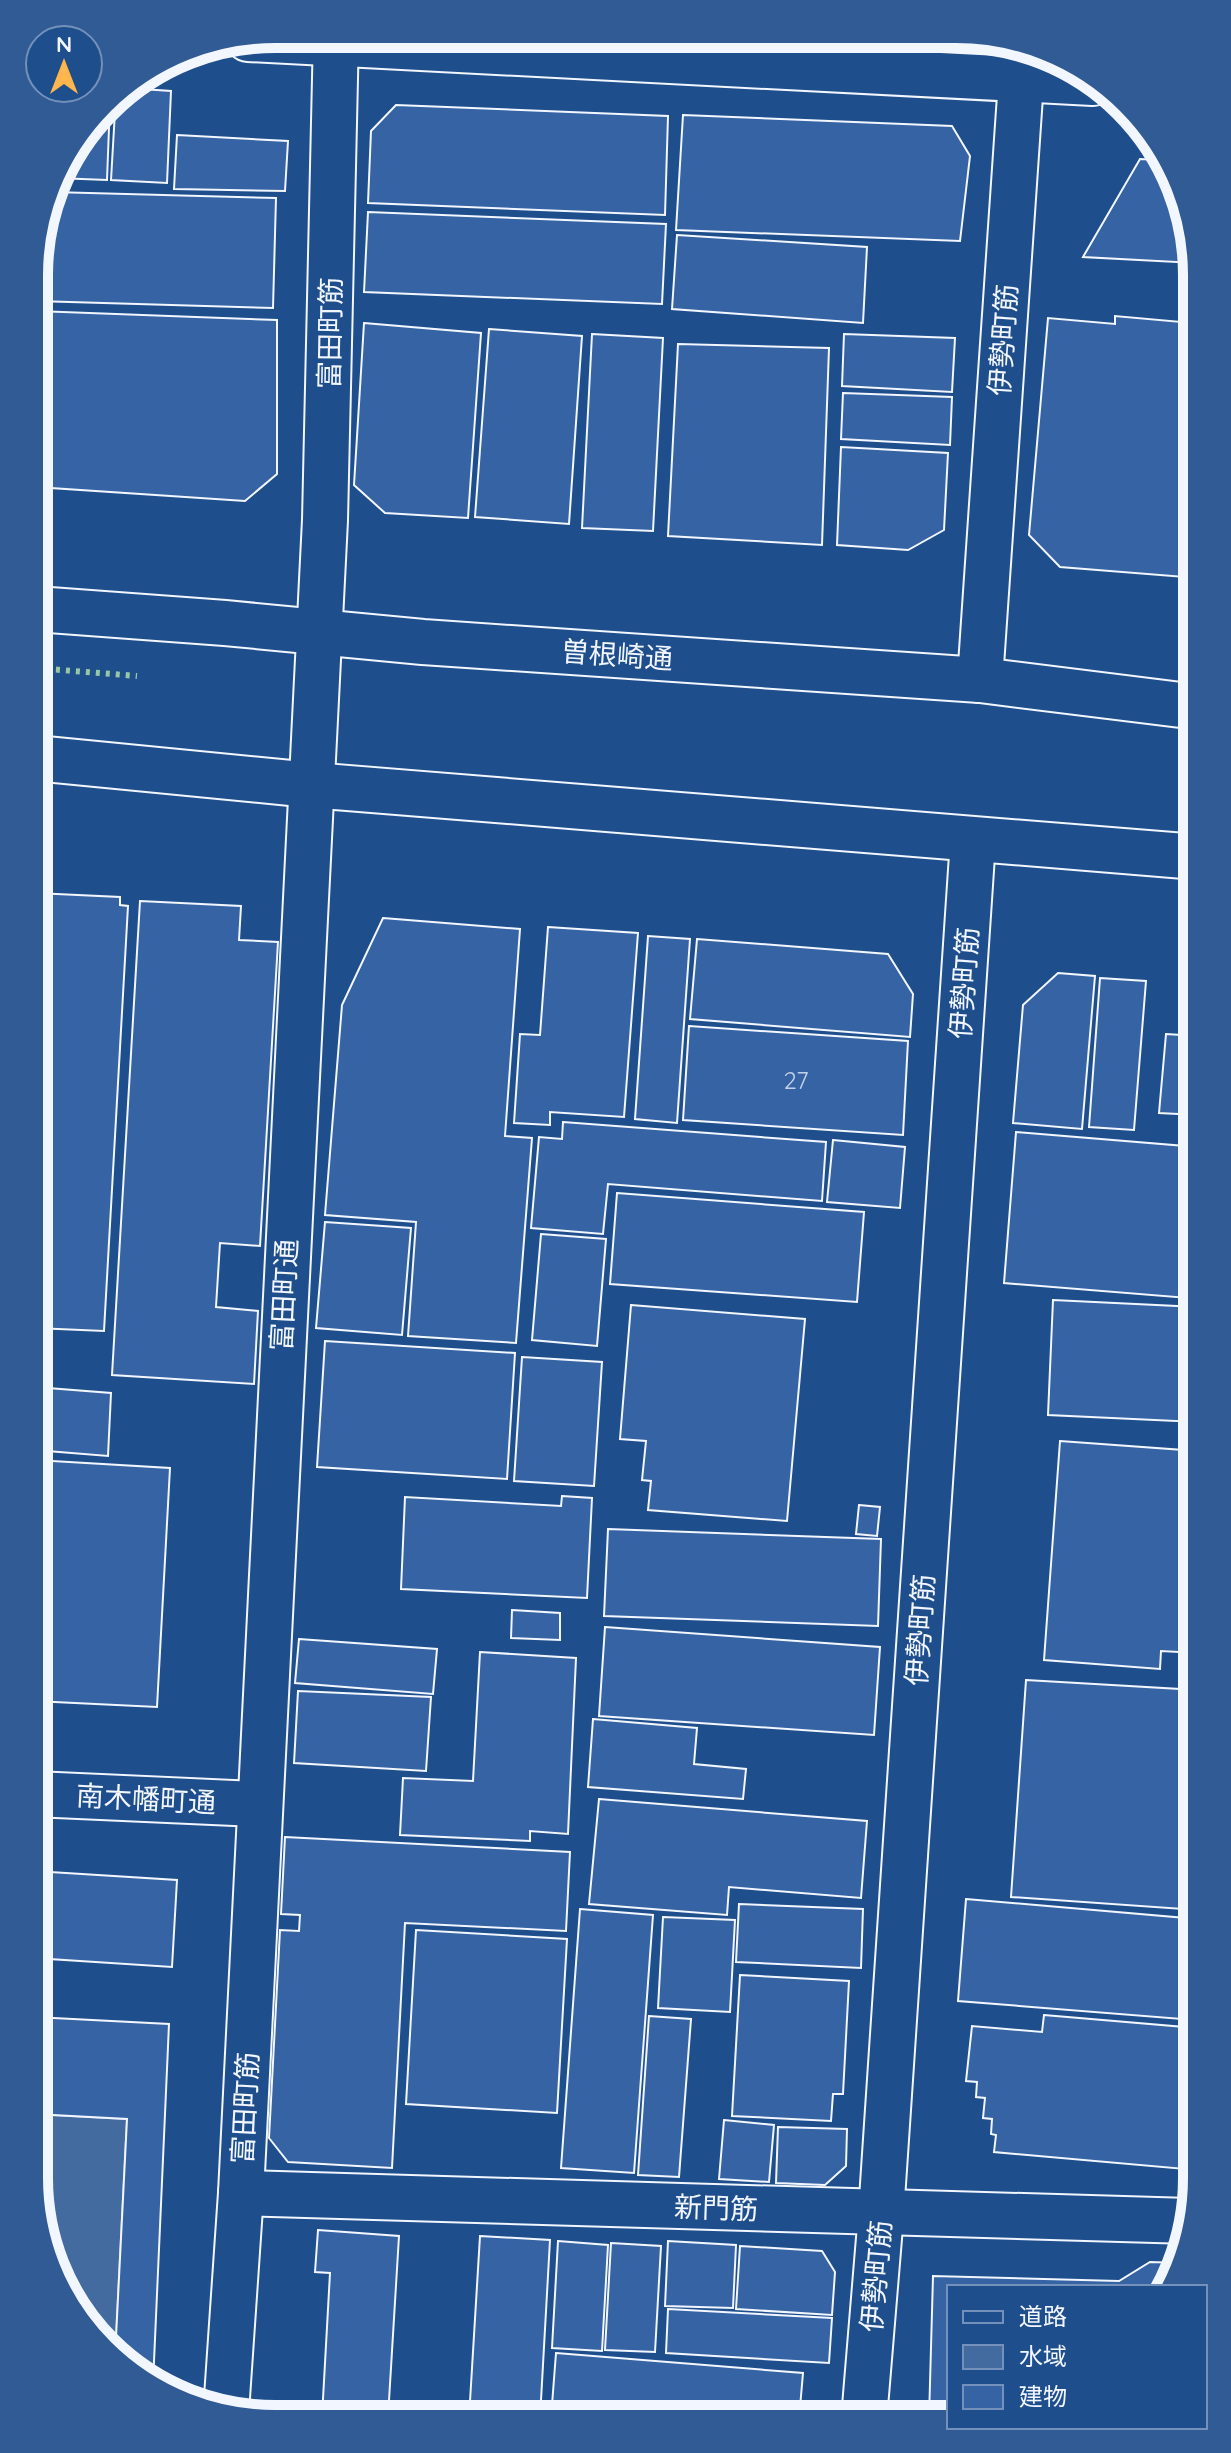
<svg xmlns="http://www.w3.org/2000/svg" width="1231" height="2453" font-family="Quicksand,'Noto Sans JP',sans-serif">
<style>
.green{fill:#305b95;stroke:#a8bbd7;stroke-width:2}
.water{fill:#446ba0;stroke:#a8bbd7;stroke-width:2}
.building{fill:#3563a3;stroke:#f2f6ff;stroke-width:2}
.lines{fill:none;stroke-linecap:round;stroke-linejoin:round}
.minor-casing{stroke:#f2f6ff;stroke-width:48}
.trunk-casing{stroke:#f2f6ff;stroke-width:48}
.minor{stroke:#1f4e8c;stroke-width:44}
.trunk{stroke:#1f4e8c;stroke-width:44}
.hedge{stroke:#97c8a6;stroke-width:6;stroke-dasharray:4 6;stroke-linecap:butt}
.labels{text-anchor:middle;stroke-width:6;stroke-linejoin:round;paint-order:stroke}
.number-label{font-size:24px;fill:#c3d1e8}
.street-label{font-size:28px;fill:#f2f6ff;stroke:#1f4e8c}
.rim{fill:none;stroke:#f2f6ff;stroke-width:10}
</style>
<rect width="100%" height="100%" fill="#1f4e8c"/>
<path class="green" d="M 784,37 L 988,38 L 988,49 Z"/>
<path class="water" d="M 34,2114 L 127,2119 L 115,2357 L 47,2255 L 34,2178 Z"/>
<g class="building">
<path d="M 126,88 L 171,91 L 167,183 L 111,180 L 116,94 Z"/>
<path d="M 110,102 L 107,180 L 56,178 L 59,168 Z"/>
<path d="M 396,105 L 668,116 L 665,215 L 368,203 L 371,131 Z"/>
<path d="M 683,115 L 952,126 L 970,156 L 960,241 L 676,230 Z"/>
<path d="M 177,135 L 288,141 L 285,191 L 174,189 Z"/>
<path d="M 1140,159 L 1159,160 L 1184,198 L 1195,263 L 1083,257 Z"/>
<path d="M 52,192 L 276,198 L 273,308 L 36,301 L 36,244 Z"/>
<path d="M 368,212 L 666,224 L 662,304 L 364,292 Z"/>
<path d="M 677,235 L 867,247 L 863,323 L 672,309 Z"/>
<path d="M 1195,271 L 1197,578 L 1060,567 L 1029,535 L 1048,318 L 1115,324 L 1115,316 L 1192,323 Z"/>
<path d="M 36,311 L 277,320 L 277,474 L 245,501 L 36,487 Z"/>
<path d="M 364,323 L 481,333 L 468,518 L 385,513 L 354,485 Z"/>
<path d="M 489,329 L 582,336 L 569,524 L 475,517 Z"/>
<path d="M 592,334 L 663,338 L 653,531 L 582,528 Z"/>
<path d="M 844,334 L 955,338 L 952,392 L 842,386 Z"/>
<path d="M 678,344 L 829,348 L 822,545 L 668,536 Z"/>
<path d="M 843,393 L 952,397 L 950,445 L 841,439 Z"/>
<path d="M 841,447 L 948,453 L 944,530 L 908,550 L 837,545 Z"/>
<path d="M 35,893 L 120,897 L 120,905 L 128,906 L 104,1331 L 35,1328 Z"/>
<path d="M 140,901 L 241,906 L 239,940 L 278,942 L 260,1246 L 220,1243 L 216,1307 L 258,1311 L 254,1384 L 112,1375 Z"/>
<path d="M 383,918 L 520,929 L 505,1136 L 532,1138 L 516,1343 L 408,1336 L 416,1222 L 325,1215 L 342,1005 Z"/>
<path d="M 548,927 L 638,933 L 624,1117 L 550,1112 L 550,1125 L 514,1123 L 520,1034 L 540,1035 Z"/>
<path d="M 648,936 L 690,939 L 677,1123 L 635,1119 Z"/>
<path d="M 697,939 L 888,954 L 913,994 L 910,1037 L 690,1019 Z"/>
<path d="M 1058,973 L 1095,976 L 1082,1129 L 1013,1123 L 1023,1005 Z"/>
<path d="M 1100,978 L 1146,981 L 1134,1130 L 1089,1127 Z"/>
<path d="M 689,1026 L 908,1041 L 903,1135 L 683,1120 Z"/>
<path d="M 1166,1034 L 1197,1036 L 1197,1115 L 1159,1113 Z"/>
<path d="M 563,1122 L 826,1142 L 822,1201 L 608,1184 L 603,1234 L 531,1228 L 539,1137 L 562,1139 Z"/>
<path d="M 1016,1132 L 1197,1147 L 1188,1298 L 1004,1283 Z"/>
<path d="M 833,1140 L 905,1147 L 900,1208 L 827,1202 Z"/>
<path d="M 617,1193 L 864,1212 L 857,1302 L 610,1284 Z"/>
<path d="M 325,1222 L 411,1228 L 402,1335 L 316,1328 Z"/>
<path d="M 541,1234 L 606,1239 L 597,1346 L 532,1340 Z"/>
<path d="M 1053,1300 L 1197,1307 L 1197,1422 L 1048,1415 Z"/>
<path d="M 631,1305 L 805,1319 L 787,1521 L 648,1510 L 651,1481 L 642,1480 L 646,1441 L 620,1439 Z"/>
<path d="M 325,1341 L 515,1353 L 507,1479 L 317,1467 Z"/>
<path d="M 522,1357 L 602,1362 L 594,1486 L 514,1481 Z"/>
<path d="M 35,1387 L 111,1393 L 108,1456 L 35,1450 Z"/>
<path d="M 1060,1441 L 1197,1451 L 1197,1653 L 1161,1651 L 1160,1669 L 1044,1660 Z"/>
<path d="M 35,1460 L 170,1468 L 157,1707 L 34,1701 Z"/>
<path d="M 562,1496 L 592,1498 L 587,1598 L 401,1589 L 405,1497 L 561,1506 Z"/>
<path d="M 859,1505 L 880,1507 L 877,1536 L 856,1534 Z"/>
<path d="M 608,1529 L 881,1539 L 878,1626 L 604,1616 Z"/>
<path d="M 512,1610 L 560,1613 L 560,1640 L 511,1638 Z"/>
<path d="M 605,1627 L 880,1647 L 874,1735 L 599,1716 Z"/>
<path d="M 299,1639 L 437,1649 L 433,1694 L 295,1683 Z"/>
<path d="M 480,1652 L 576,1658 L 568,1834 L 530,1831 L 530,1841 L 400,1835 L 403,1778 L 473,1781 Z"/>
<path d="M 1026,1680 L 1197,1690 L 1197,1910 L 1011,1897 Z"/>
<path d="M 298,1691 L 431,1697 L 426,1771 L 294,1763 Z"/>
<path d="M 593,1719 L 697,1728 L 694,1764 L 746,1769 L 743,1799 L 588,1787 Z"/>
<path d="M 599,1799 L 867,1821 L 861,1898 L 729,1887 L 727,1915 L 589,1904 Z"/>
<path d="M 285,1837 L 570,1852 L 566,1931 L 405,1923 L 392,2168 L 288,2162 L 269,2138 L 280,1930 L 299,1931 L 300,1915 L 281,1914 Z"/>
<path d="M 34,1871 L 177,1880 L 172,1967 L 34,1958 Z"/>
<path d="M 966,1899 L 1197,1919 L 1194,2020 L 958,2001 Z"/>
<path d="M 739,1904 L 863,1909 L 861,1968 L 736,1962 Z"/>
<path d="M 580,1909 L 653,1915 L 634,2173 L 561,2168 Z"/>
<path d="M 663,1917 L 735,1920 L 730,2012 L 658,2008 Z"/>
<path d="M 416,1930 L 567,1939 L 557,2113 L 406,2104 Z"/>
<path d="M 740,1975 L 849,1981 L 843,2094 L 833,2094 L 831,2121 L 732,2116 Z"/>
<path d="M 1044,2015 L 1196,2028 L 1196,2170 L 994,2152 L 996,2135 L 991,2134 L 992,2119 L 983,2118 L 985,2098 L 976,2097 L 977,2082 L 966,2081 L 972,2026 L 1042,2032 Z"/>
<path d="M 649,2016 L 691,2019 L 679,2177 L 638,2175 Z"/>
<path d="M 34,2017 L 169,2024 L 153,2384 L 115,2357 L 127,2119 L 34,2114 Z"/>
<path d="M 724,2120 L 774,2125 L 769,2182 L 719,2179 Z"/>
<path d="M 778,2127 L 847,2129 L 846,2166 L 825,2185 L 776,2183 Z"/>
<path d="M 318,2230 L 399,2236 L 388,2417 L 322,2417 L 330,2273 L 315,2272 Z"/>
<path d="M 480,2236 L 550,2240 L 540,2418 L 469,2418 Z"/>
<path d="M 558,2241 L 608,2245 L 602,2351 L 552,2348 Z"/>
<path d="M 668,2241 L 736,2245 L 733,2308 L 665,2306 Z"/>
<path d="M 611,2243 L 661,2246 L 655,2352 L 605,2350 Z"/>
<path d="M 740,2246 L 822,2251 L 835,2272 L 832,2315 L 736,2309 Z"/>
<path d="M 1150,2262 L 1180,2263 L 1169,2287 L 949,2287 L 949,2419 L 929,2419 L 933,2276 L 1119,2281 Z"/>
<path d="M 668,2309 L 832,2318 L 829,2363 L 666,2353 Z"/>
<path d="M 556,2353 L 803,2373 L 799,2419 L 551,2418 Z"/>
</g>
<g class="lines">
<g class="minor-casing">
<g id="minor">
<path d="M 248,39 L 1093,83"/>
<path d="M 980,680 L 1023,52"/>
<path d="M 34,1794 L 258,1804"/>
<path d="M 241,2193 L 1190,2221"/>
<path d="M 226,2412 L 241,2193 L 325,520 L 336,34"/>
<path d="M 864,2419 L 881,2214 L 973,840"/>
</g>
</g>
<g class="trunk-casing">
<g id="trunk">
<path d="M 36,609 L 225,623 L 423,642 L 980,680 L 1197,707"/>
<path d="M 35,758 L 311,785 L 1197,857"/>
</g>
</g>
<use href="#minor" class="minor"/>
<use href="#trunk" class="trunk"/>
<path class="hedge" d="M 36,668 L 137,676"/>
</g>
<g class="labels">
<g class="number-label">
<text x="796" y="1089">27</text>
</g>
<g class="street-label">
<text transform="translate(330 333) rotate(-89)" y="10">富田町筋</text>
<text transform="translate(1003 340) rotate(-86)" y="10">伊勢町筋</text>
<text transform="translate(617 655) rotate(4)" y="10">曽根崎通</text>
<text transform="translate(964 983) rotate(-86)" y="10">伊勢町筋</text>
<text transform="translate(284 1295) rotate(-87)" y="10">富田町通</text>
<text transform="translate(920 1630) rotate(-86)" y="10">伊勢町筋</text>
<text transform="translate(146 1799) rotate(3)" y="10">南木幡町通</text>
<text transform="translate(245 2108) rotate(-87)" y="10">富田町筋</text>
<text transform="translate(716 2208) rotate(2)" y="10">新門筋</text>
<text transform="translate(876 2276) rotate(-85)" y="10">伊勢町筋</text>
</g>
</g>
<path d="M0 0H1231V2453H0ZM275 48H956A227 227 0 0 1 1183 275V2178A227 227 0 0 1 956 2405H275A227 227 0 0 1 48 2178V275A227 227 0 0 1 275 48Z" fill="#305b95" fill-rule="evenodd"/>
<path class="rim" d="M275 48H956A227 227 0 0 1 1183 275V2178A227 227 0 0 1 956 2405H275A227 227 0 0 1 48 2178V275A227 227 0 0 1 275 48Z"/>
<rect x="947" y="2285" width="260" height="144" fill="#1f4e8c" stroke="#7391ba" stroke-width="2"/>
<rect x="963" y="2311" width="40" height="12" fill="#1f4e8c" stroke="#7391ba" stroke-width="2"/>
<text x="1019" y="2325" font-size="24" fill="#f2f6ff">道路</text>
<rect x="963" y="2345" width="40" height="24" fill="#446ba0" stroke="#7391ba" stroke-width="2"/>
<text x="1019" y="2365" font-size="24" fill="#f2f6ff">水域</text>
<rect x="963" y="2385" width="40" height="24" fill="#3563a3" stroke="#7391ba" stroke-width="2"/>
<text x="1019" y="2405" font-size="24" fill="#f2f6ff">建物</text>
<g transform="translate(64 64)"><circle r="38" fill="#1f4e8c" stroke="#7391ba" stroke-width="2"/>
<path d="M0-6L14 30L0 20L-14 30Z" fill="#ffb74d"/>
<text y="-12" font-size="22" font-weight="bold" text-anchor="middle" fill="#f2f6ff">N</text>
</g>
</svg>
